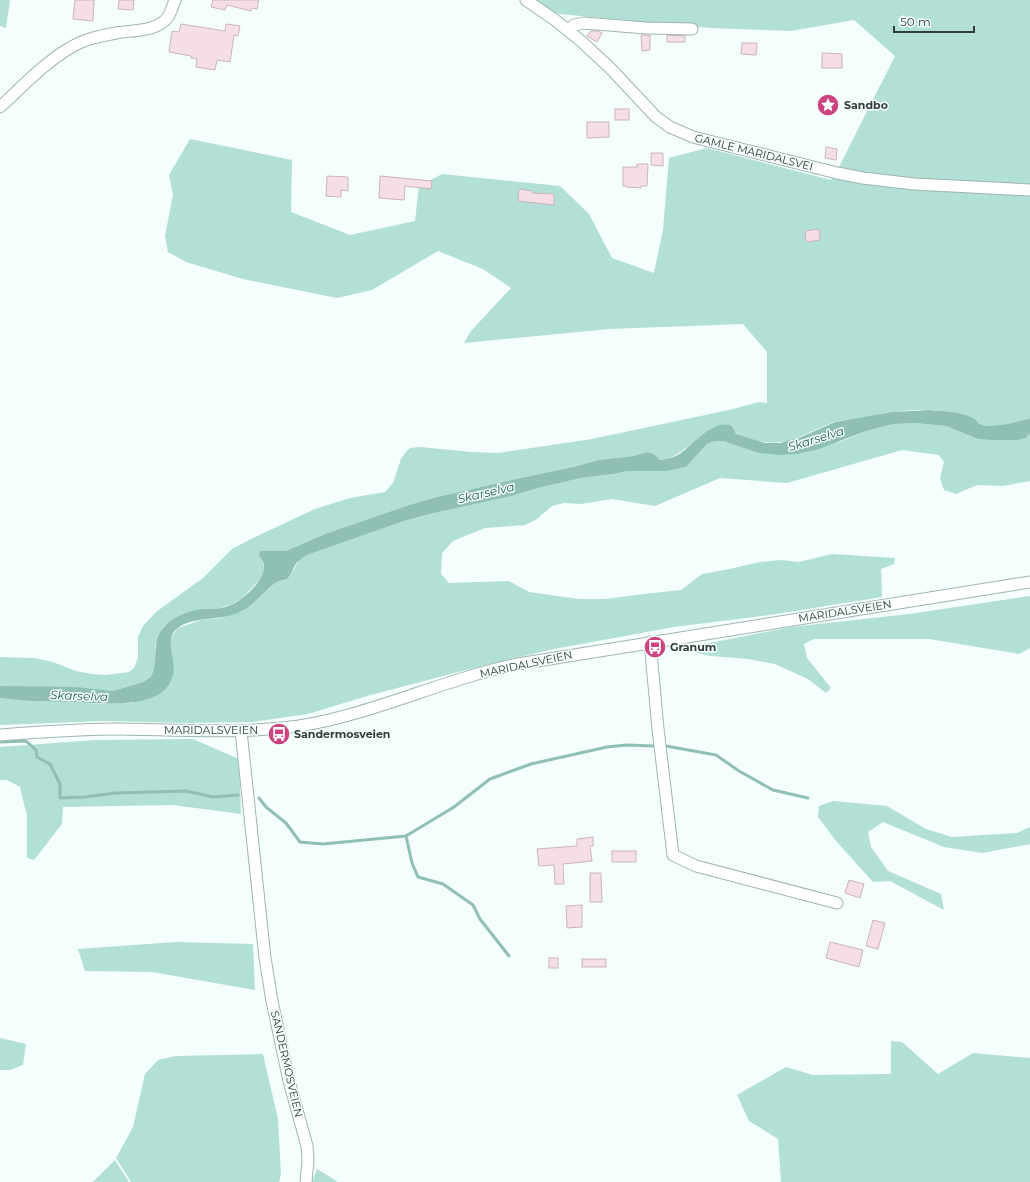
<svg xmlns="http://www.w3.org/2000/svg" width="1030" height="1182" font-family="Montserrat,sans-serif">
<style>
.green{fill:#b2dfd6}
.water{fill:#90bfb5}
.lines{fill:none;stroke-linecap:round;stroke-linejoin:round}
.stream{stroke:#90bfb5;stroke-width:3}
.building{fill:#f6dee6;stroke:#cbb4bc}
.minor-casing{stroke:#9db5b0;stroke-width:13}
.minor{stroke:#fff;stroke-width:11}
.labels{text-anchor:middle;stroke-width:3;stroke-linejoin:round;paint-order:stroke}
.poi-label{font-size:11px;font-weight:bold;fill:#313b39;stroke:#f4fefc;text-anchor:start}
.street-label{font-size:11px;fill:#313b39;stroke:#f4fefc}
.water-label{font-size:12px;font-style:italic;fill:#1d5c53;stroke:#f4fefc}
</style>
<rect width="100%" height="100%" fill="#f4fefc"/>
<g class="green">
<path d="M 0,0 L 10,0 L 6,28 L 0,26 Z"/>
<path d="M 530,0 L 1030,0 L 1030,418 C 1022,421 990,429 982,426 C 980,424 978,421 975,420 C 969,416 951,412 943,411 C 916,407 888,413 861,418 C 852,419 842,420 834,422 C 803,433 788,449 753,440 C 744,438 737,436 732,429 C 718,434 704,439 691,445 C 678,452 676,458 660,460 L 654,454 L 647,452 L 633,456 L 598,460 L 573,467 L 516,479 L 437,497 L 409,505 L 325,534 L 286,551 L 268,551 L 262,559 L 264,568 L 262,578 L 242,598 L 231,605 L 220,608 L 200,609 L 163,627 L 159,635 L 155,646 L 156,664 L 155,670 L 152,677 L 143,682 L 113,691 L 0,686 L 0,657 L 34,658 L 53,662 L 76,671 L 92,674 L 107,675 L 129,672 L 134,668 L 138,658 L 138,637 L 143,626 L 156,612 L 203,578 L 232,549 L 253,538 L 315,509 L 350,498 L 385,492 L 393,483 L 401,459 L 405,453 L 410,448 L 420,447 L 472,452 L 498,453 L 592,439 L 729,410 L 759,402 L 767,403 L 767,352 L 743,324 L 609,329 L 464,343 L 471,331 L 511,288 L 483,269 L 438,251 L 372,290 L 337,298 L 243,279 L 186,262 L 168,252 L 165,236 L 173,195 L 169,175 L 190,139 L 292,160 L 291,212 L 350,235 L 415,221 L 419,186 L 442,174 L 560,186 L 589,214 L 612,258 L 654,273 L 663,230 L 669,158 L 707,148 L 831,180 L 838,169 L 895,56 L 854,20 L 791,31 L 711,28 L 559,14 L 548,11 Z"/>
<path d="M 915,423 L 946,426 L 978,439 L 1018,440 L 1026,438 L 1030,433 L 1030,481 L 1003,486 L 977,485 L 956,494 L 944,490 L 940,478 L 944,462 L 939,455 L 902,450 L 787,483 L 720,478 L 655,506 L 612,499 L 581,504 L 564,503 L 552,506 L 537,519 L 525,525 L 485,528 L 453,541 L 442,553 L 441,574 L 449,583 L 509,581 L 529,592 L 579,599 L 606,599 L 636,595 L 681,590 L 702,574 L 725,570 L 760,562 L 781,560 L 799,562 L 832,554 L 895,558 L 894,564 L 881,569 L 882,597 L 770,615 L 674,627 L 554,649 L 485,665 L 367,696 L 308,714 L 253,722 L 186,723 L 103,721 L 0,725 L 0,698 L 45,702 L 74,702 L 98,704 L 133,703 L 171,652 L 170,642 L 173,634 L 178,628 L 201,620 L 221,618 L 252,604 L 276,582 L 285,580 L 290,576 L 299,560 L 307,555 L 404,521 L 434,513 L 512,496 L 538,488 L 581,478 L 614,474 L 628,471 L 667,471 L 686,467 L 707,444 L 715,441 L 723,441 L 758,453 L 840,442 L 866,431 L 894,424 Z"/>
<path d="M 1030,596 L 1030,648 L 1019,654 L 929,639 L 814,639 L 804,644 L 807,658 L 831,688 L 826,693 L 808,679 L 775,664 L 748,659 L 711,656 L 679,649 L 791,627 L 909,614 Z"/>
<path d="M 193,739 L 239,759 L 241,814 L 173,805 L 63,807 L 62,824 L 34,860 L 27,858 L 27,816 L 20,787 L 7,780 L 0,780 L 0,747 L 95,740 Z"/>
<path d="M 833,801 L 887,806 L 926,829 L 952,837 L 1017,833 L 1030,827 L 1030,844 L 982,853 L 944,847 L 883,822 L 868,832 L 871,847 L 888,871 L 941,894 L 944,910 L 890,881 L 873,882 L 837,842 L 818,817 L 819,806 Z"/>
<path d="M 175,942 L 253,944 L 255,990 L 152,972 L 85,971 L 78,949 Z"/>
<path d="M 0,1038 L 26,1044 L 23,1065 L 10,1070 L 0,1070 Z"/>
<path d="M 891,1041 L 902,1042 L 938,1074 L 973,1053 L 1030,1058 L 1030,1182 L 781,1182 L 778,1139 L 749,1121 L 737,1095 L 786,1067 L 813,1075 L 891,1074 Z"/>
<path d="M 263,1054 L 278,1119 L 281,1174 L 279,1182 L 131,1182 L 116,1158 L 133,1127 L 145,1074 L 158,1060 L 176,1056 Z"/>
<path d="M 115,1160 L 129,1182 L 93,1182 Z"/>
<path d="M 317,1169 L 338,1182 L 312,1182 Z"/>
</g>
<path class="water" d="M 929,410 C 944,411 962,412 975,419 C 977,421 979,424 982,425 C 989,429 1022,421 1030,418 L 1030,433 L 1026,438 L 1018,440 L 992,440 L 978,439 L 946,426 L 915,423 L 894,424 L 866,431 L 819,449 L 797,454 L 780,455 L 758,453 L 723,441 L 715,441 L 707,444 L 686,467 L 667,471 L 628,471 L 614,474 L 581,478 L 538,488 L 512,496 L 434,513 L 404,521 L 307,555 C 302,558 297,561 294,567 C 292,571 291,575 288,578 C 284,581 279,580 275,583 C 262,593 253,607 237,613 C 219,621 196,616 179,627 C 162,638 177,660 173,675 C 164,712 100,703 73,702 C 48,702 24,701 0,698 L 0,686 L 76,687 L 113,691 L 143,682 L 151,677 C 160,660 150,644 163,628 C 171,618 188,611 201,609 C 211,608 222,610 231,605 C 245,599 276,572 259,556 L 260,551 L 286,551 L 325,534 L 409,505 L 437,497 L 516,479 L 573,467 L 598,460 L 633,456 L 647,452 L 654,454 L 660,460 C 666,459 672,458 678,455 C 693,446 713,418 732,426 L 736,434 L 765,443 L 780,443 L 801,437 L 835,422 L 893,412 Z"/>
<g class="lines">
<g class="stream">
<path d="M 0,742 L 26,741 L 36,750 L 37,757 L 50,764 L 60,784 L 60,798 L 85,797 L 115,793 L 186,791 L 213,797 L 238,795"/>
<path d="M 666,746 L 716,755 L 739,771 L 773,790 L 808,798"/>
<path d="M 259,798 L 266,807 L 286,823 L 300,842 L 323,844 L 406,836 L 454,807 L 490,779 L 531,764 L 607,747 L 626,745 L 654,746"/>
<path d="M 406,836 L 412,863 L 418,877 L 443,884 L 473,905 L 480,919 L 509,956"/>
</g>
</g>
<g class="building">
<path d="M 75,0 L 94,0 L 93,21 L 73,19 Z"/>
<path d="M 119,0 L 134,0 L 133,10 L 118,9 Z"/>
<path d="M 213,0 L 259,0 L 257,9 L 252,8 L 251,11 L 227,5 L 225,10 L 211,7 Z"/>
<path d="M 181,24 L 225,31 L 226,24 L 240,26 L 238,36 L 234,35 L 230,62 L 217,60 L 215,70 L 196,67 L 197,59 L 191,58 L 191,56 L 169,52 L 172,31 L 179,32 Z"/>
<path d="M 591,31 L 599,31 L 602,33 L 597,42 L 587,36 Z"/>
<path d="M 641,35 L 650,35 L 650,50 L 642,51 Z"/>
<path d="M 667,35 L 685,36 L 685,42 L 667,42 Z"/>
<path d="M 742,43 L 757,43 L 756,55 L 741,54 Z"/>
<path d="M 822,53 L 842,54 L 842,68 L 822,68 Z"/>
<rect x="615" y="109" width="14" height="11"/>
<path d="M 587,122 L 609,122 L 609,137 L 587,138 Z"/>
<path d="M 826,147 L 837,149 L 836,160 L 825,158 Z"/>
<path d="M 651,153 L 663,153 L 663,166 L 651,165 Z"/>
<path d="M 637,164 L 648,164 L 647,186 L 641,186 L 641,188 L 626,187 L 626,186 L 623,186 L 623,167 L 637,167 Z"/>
<path d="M 327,176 L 348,177 L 348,191 L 341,190 L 341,197 L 326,196 Z"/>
<path d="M 380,176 L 432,181 L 431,189 L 405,186 L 404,200 L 379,198 Z"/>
<path d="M 519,189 L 532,191 L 532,193 L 554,194 L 554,205 L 518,201 Z"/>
<path d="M 819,229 L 820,240 L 806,242 L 805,231 Z"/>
<path d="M 593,837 L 593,846 L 590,846 L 592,861 L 563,864 L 564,884 L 555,884 L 554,865 L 539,866 L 537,849 L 577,846 L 577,839 Z"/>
<rect x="612" y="851" width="24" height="11"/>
<path d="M 590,873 L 601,873 L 602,902 L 590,902 Z"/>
<path d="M 849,880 L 864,884 L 860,898 L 845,893 Z"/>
<path d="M 582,905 L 582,927 L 567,928 L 566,906 Z"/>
<path d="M 873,920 L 885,923 L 878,949 L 866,946 Z"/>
<path d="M 830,942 L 863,950 L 859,967 L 826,958 Z"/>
<rect x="549" y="958" width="9" height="10"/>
<rect x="582" y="959" width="24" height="8"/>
</g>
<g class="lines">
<g class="minor-casing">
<g id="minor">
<path d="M 526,0 L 555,20 L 581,41 L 611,69 L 656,117 L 670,127 L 693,137 L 837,173 L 863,178 L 914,184 L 1030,190"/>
<path d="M 569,30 L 574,25 L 584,23 L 646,28 L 692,29"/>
<path d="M 0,107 C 21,88 45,62 70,48 C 84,39 100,36 116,33 C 132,30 157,32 168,17 C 171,12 173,5 175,0"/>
<path d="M 650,642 L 658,729 L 673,855 L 696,866 L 837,903"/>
<path d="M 241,731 L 265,958 L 272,1001 L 289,1081 L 307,1146 L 308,1160 L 306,1182"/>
<path d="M 0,735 C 40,732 80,729 121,729 C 181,730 240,734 299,726 C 374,714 444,679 518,664 L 1030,582"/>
</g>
</g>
<use href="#minor" class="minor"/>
</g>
<defs>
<g id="sight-disc" transform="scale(1.15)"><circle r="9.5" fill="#cb437f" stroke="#f4fefc"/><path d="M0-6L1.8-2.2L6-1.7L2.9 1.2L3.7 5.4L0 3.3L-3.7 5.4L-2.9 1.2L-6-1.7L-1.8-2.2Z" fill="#fff"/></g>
<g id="bus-disc" transform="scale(1.15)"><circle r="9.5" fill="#cb437f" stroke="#f4fefc"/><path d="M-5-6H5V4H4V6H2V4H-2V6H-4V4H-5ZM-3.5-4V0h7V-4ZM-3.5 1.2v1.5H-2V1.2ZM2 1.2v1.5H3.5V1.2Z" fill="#fff"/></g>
</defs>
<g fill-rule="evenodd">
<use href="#sight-disc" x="828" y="105"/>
<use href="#bus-disc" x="655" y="647"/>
<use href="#bus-disc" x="279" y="734"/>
</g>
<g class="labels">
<g class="poi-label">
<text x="844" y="109">Sandbo</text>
<text x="670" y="651">Granum</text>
<text x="294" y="738">Sandermosveien</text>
</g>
<g class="street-label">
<text transform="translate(754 152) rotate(14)" y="4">GAMLE MARIDALSVEI</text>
<text transform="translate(845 611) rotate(-9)" y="4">MARIDALSVEIEN</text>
<text transform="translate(526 664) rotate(-12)" y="4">MARIDALSVEIEN</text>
<text x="211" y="734">MARIDALSVEIEN</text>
<text transform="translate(287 1064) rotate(77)" y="4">SANDERMOSVEIEN</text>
</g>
<g class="water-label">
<text transform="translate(816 439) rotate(-17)" y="4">Skarselva</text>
<text transform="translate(486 493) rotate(-13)" y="4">Skarselva</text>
<text transform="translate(79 696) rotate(2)" y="4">Skarselva</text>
</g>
</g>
<path d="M894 26v6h80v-6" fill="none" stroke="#313b39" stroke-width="2"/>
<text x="900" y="26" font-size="12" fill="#313b39" stroke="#f4fefc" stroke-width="3" paint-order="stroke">50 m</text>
</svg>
